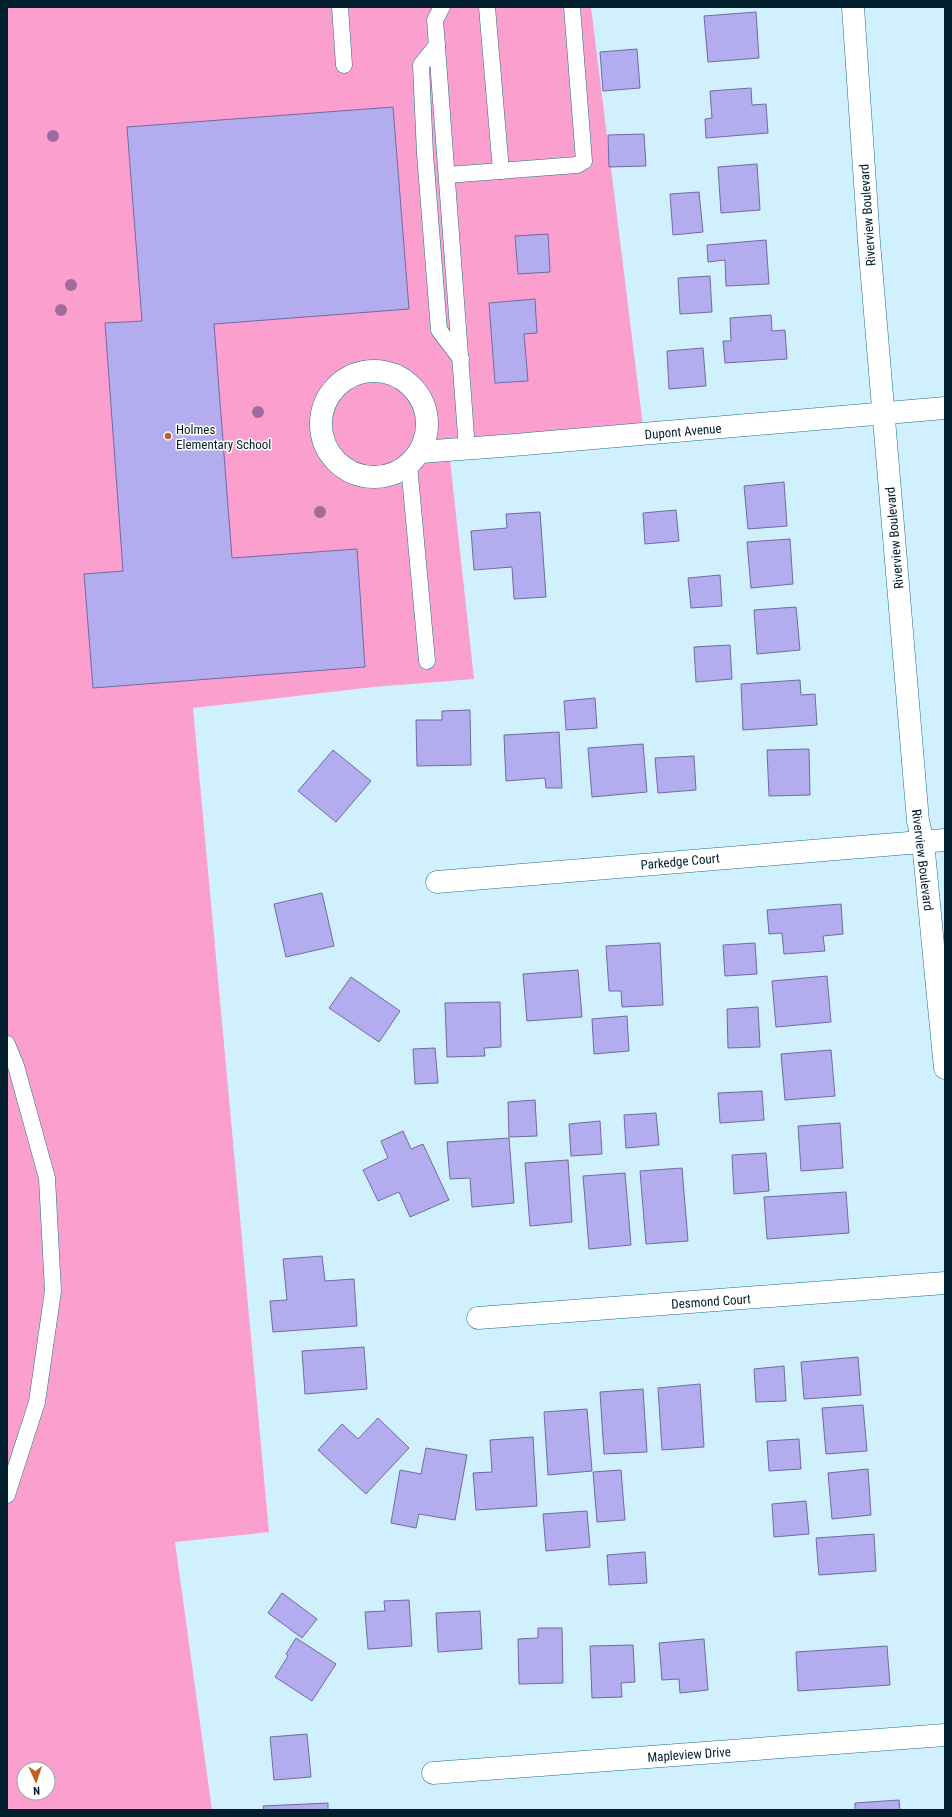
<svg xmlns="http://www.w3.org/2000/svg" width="952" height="1817" font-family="'Roboto Condensed',sans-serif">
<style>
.green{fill:#fba0ce;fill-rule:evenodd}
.building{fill:#b3adef;stroke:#7069a5}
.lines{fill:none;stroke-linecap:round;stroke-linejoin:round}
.lane-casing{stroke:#187191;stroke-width:17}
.street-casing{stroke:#187191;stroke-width:23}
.lane{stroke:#fff;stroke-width:16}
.street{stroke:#fff;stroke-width:22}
.tree{fill:#a06c9f}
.poi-dot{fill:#c15f23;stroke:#fff;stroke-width:1.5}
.labels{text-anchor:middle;stroke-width:3;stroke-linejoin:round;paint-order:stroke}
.street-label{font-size:13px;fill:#001e2b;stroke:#fff}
.poi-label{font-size:13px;fill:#001e2b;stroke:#fff;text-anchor:start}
</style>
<rect width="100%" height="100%" fill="#d1f0fe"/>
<path class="green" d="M 7,7 L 591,7 L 644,434 L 449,451 L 474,679 L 373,687 L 193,708 L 269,1532 L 175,1542 L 212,1810 L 7,1810 ZM 24,1769 L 48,1769 L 48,1793 L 24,1793 Z"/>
<g class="building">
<path d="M 756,12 L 759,58 L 708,62 L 704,16 Z"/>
<path d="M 637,49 L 640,88 L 603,91 L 600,52 Z"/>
<path d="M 751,88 L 752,105 L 766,104 L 768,133 L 706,138 L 705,119 L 712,118 L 710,91 Z"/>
<path d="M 393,107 L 409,309 L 214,324 L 232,558 L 357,549 L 365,667 L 93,688 L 84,574 L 123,571 L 105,323 L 142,321 L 127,127 Z"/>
<path d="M 644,134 L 646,166 L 609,167 L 608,135 Z"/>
<path d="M 757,164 L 760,210 L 721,213 L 718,167 Z"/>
<path d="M 699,192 L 703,232 L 673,235 L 670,194 Z"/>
<path d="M 548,234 L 550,272 L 518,274 L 515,236 Z"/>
<path d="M 766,240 L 769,284 L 726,286 L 725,260 L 708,262 L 707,245 Z"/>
<path d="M 710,276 L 712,312 L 680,314 L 678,278 Z"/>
<path d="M 535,299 L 537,333 L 524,334 L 528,381 L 495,383 L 489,303 Z"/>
<path d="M 771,315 L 772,331 L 785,330 L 787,359 L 725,363 L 723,341 L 731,341 L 730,318 Z"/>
<path d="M 703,348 L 706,386 L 669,389 L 667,351 Z"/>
<path d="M 784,482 L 787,526 L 748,529 L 744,486 Z"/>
<path d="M 676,510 L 679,541 L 645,544 L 643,513 Z"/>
<path d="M 540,512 L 546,597 L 514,599 L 512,567 L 474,570 L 471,531 L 507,528 L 506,514 Z"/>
<path d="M 790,539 L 793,584 L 751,588 L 747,542 Z"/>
<path d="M 720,575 L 722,606 L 691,608 L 688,578 Z"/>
<path d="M 796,607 L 800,650 L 757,654 L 754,610 Z"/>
<path d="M 730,645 L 732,679 L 696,682 L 694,647 Z"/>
<path d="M 800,680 L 801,695 L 815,694 L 817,725 L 743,730 L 741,684 Z"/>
<path d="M 595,698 L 597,728 L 566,730 L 564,701 Z"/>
<path d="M 470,710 L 471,765 L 417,766 L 416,720 L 442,720 L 442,711 Z"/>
<path d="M 559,732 L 562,788 L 546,788 L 545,778 L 506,781 L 504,735 Z"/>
<path d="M 643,744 L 647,792 L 592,797 L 588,748 Z"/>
<path d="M 809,749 L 810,795 L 769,796 L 767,750 Z"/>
<path d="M 333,750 L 371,781 L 336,822 L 298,791 Z"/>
<path d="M 694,756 L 696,790 L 658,793 L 655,758 Z"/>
<path d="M 322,893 L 334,946 L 286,957 L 274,904 Z"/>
<path d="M 841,904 L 843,934 L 823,936 L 825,951 L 784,954 L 782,933 L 769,934 L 767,910 Z"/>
<path d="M 660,943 L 663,1005 L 622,1007 L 621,991 L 609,991 L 606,946 Z"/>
<path d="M 755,943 L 757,974 L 725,976 L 723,945 Z"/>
<path d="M 578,970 L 582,1017 L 527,1021 L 523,974 Z"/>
<path d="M 827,976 L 831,1022 L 776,1027 L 772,981 Z"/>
<path d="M 351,977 L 400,1011 L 379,1042 L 329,1008 Z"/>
<path d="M 500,1002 L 501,1047 L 484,1048 L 485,1056 L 447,1057 L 445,1003 Z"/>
<path d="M 758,1007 L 760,1047 L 728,1048 L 727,1009 Z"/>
<path d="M 627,1016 L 629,1051 L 594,1054 L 592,1019 Z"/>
<path d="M 435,1048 L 438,1083 L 415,1084 L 413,1049 Z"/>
<path d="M 831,1050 L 835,1096 L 785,1100 L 781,1054 Z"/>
<path d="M 762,1091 L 764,1120 L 720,1123 L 718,1093 Z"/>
<path d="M 535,1100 L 537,1136 L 509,1137 L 508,1102 Z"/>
<path d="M 656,1113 L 659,1145 L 626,1148 L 624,1115 Z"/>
<path d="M 600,1121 L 602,1154 L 571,1156 L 569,1124 Z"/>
<path d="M 840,1123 L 843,1168 L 801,1171 L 798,1126 Z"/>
<path d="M 403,1131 L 411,1149 L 423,1144 L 449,1200 L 410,1217 L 399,1192 L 378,1201 L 363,1170 L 388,1158 L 381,1141 Z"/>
<path d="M 509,1138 L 514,1203 L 472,1207 L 470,1178 L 450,1179 L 447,1142 Z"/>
<path d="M 766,1153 L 769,1191 L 734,1194 L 732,1155 Z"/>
<path d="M 568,1160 L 572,1222 L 530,1226 L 525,1163 Z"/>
<path d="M 682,1168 L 688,1241 L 646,1244 L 640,1171 Z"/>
<path d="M 625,1173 L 631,1245 L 589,1249 L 583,1176 Z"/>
<path d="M 846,1192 L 849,1233 L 767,1239 L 764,1197 Z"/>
<path d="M 322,1256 L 325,1281 L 354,1279 L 357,1326 L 273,1332 L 270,1301 L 287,1300 L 283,1259 Z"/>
<path d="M 364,1347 L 367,1389 L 305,1394 L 302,1351 Z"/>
<path d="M 858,1357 L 861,1395 L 804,1399 L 801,1362 Z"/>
<path d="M 784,1366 L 786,1401 L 756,1402 L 754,1369 Z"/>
<path d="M 700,1384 L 704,1447 L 662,1450 L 658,1388 Z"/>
<path d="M 643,1389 L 647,1452 L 604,1454 L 600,1392 Z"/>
<path d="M 863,1405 L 867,1451 L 826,1454 L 822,1408 Z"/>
<path d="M 587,1409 L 592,1471 L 548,1475 L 544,1412 Z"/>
<path d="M 378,1418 L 409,1448 L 366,1494 L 318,1450 L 342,1424 L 358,1439 Z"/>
<path d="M 533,1437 L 537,1506 L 476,1510 L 473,1473 L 492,1472 L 490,1440 Z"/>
<path d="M 799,1439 L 801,1469 L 769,1471 L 767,1441 Z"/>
<path d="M 426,1448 L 467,1455 L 455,1520 L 419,1514 L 416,1528 L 391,1523 L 400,1470 L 421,1474 Z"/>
<path d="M 868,1469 L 871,1515 L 832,1519 L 828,1473 Z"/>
<path d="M 621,1470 L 625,1520 L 597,1522 L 593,1472 Z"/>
<path d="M 806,1501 L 809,1534 L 774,1537 L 772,1504 Z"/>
<path d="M 587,1511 L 590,1547 L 546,1551 L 543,1514 Z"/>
<path d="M 874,1534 L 876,1571 L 819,1575 L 816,1538 Z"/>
<path d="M 645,1552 L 647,1583 L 609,1585 L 607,1555 Z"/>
<path d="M 282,1593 L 317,1619 L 302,1638 L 268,1613 Z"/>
<path d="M 409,1600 L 412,1646 L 368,1649 L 365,1612 L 385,1611 L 384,1601 Z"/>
<path d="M 480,1611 L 482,1649 L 438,1652 L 436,1613 Z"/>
<path d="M 538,1628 L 562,1628 L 563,1683 L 519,1684 L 518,1639 L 538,1638 Z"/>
<path d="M 296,1638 L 336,1664 L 312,1701 L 275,1677 L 288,1656 L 286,1654 Z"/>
<path d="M 704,1639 L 708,1690 L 680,1693 L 679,1679 L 662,1680 L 659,1643 Z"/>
<path d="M 633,1645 L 635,1682 L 621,1683 L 622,1697 L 592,1698 L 590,1646 Z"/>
<path d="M 887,1646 L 890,1685 L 798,1691 L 796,1652 Z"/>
<path d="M 307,1734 L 311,1777 L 274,1780 L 270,1737 Z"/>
<path d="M 899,1800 L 900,1810 L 855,1810 L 855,1803 Z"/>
<path d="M 328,1803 L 328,1810 L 264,1810 L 263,1806 Z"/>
</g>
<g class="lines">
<g class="lane-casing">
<g id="lane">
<path d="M 340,7 L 344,65"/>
<path d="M 442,7 L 435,20 L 467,449"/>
<path d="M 487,7 L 501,171"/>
<path d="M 437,45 L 421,65 L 425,154 L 439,330 L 461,359"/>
<path d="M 447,175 L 577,165 L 584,161 L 572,7"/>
<path d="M 409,465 L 427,661"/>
<path d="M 7,1044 L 16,1066 L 47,1178 L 53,1291 L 37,1402 L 7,1495"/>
</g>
</g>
<g class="street-casing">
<g id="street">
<path d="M 853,7 L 869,242 L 918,821 L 923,842 L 945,1068"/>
<circle cx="374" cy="424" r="53"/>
<path d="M 420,452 L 502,446 L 945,408"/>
<path d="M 437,882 L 945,840"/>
<path d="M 478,1318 L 945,1283"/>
<path d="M 433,1773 L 945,1735"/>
</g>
</g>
<use href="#lane" class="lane"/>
<use href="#street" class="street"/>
</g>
<g class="tree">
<circle cx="53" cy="136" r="6"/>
<circle cx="71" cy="285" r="6"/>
<circle cx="61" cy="310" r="6"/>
<circle cx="258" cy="412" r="6"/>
<circle cx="320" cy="512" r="6"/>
</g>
<circle class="poi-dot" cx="168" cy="436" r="4"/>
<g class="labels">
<g class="street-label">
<text transform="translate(867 215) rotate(-94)" y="5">Riverview Boulevard</text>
<text transform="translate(683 431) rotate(-5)" y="5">Dupont Avenue</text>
<text transform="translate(894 538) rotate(-95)" y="5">Riverview Boulevard</text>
<text transform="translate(923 860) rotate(83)" y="5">Riverview Boulevard</text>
<text transform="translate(680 861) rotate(-5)" y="5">Parkedge Court</text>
<text transform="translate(711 1301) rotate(-4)" y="5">Desmond Court</text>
<text transform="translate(689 1754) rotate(-4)" y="5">Mapleview Drive</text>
</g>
<g class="poi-label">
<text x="176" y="434">Holmes<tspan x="176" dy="15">Elementary School</tspan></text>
</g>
</g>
<rect width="952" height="1817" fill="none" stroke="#001e2b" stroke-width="16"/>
<g transform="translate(36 1781) rotate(177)"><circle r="19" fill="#ffffff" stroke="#99a5aa"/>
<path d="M0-3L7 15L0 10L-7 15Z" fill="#c15f23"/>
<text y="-6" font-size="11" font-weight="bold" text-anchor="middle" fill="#001e2b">N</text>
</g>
</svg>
